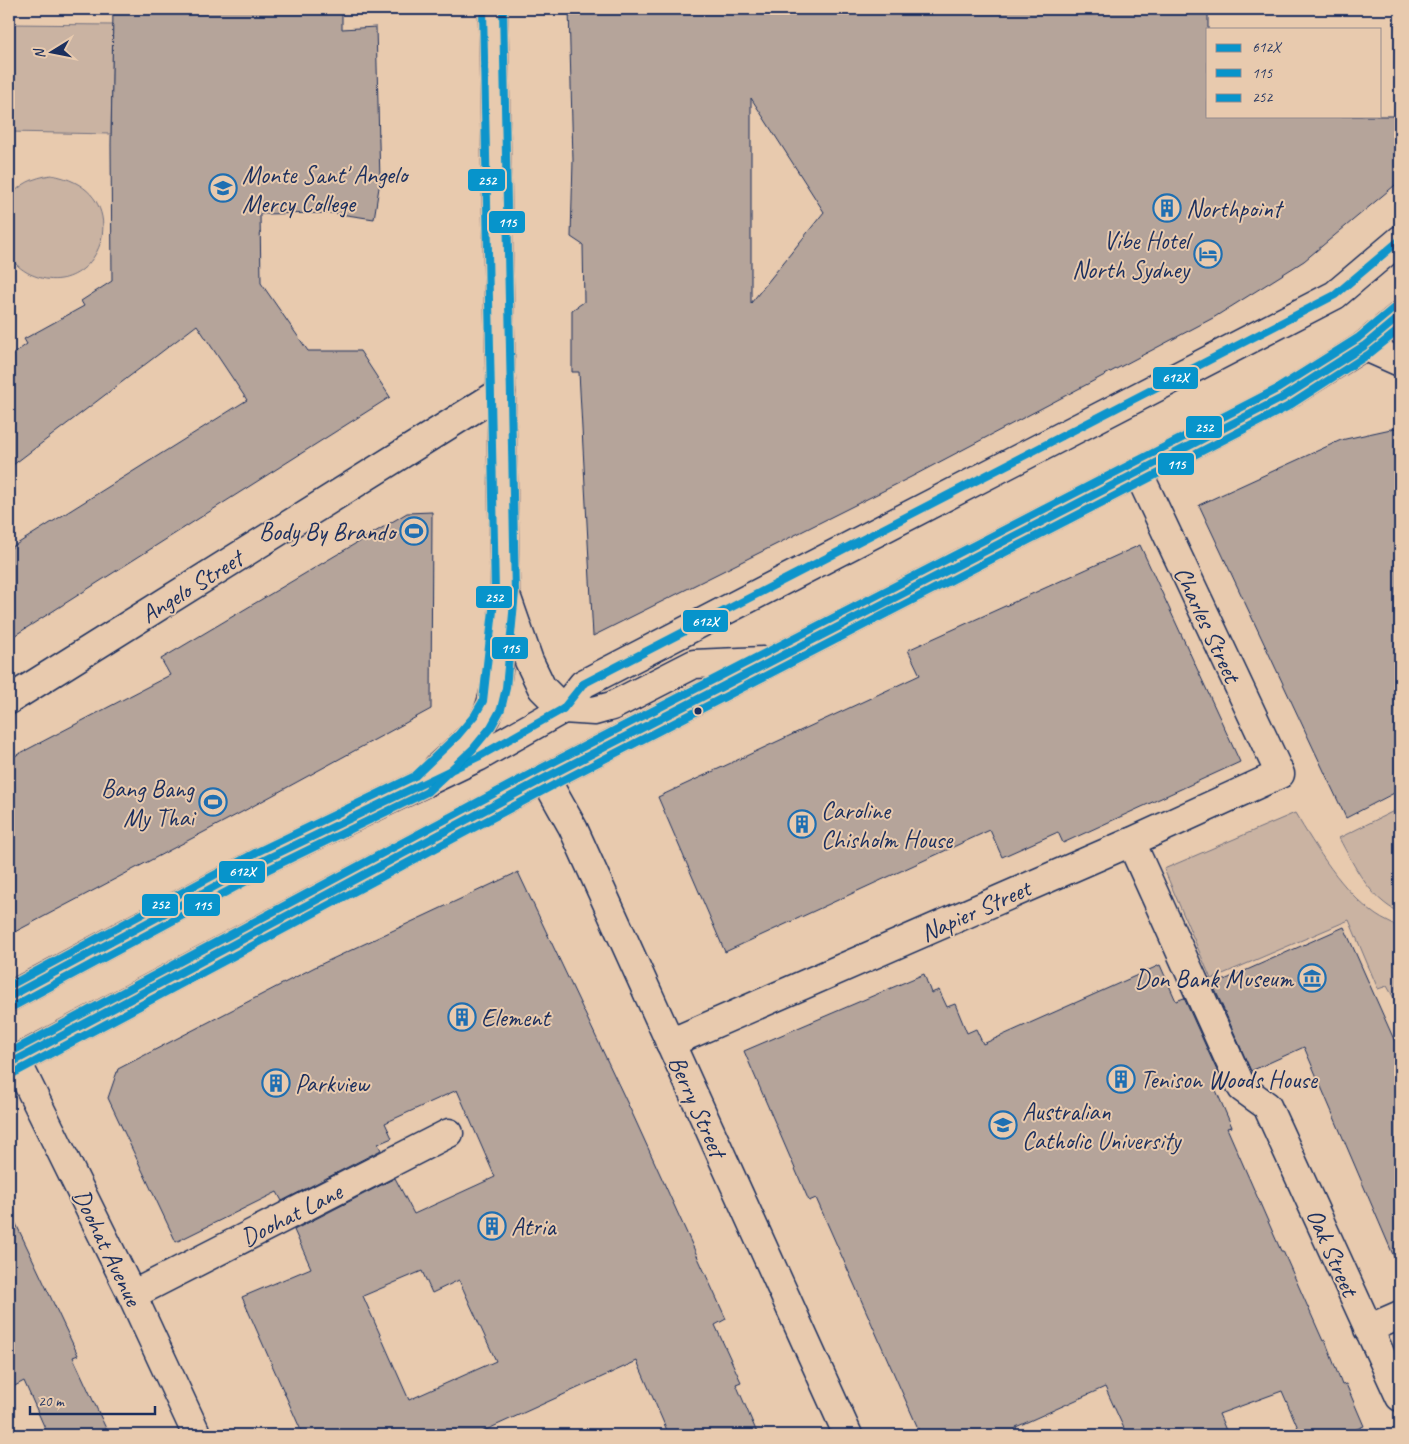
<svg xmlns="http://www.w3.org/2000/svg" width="1409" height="1444" font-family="Caveat,sans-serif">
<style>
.green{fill:#cab3a2;stroke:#727180}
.building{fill:#b5a49a;stroke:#1b2f5e;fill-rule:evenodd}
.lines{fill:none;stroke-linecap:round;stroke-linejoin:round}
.minor-casing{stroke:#1b2f5e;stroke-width:31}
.major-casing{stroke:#1b2f5e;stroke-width:31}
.minor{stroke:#e8caae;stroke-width:28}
.major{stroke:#e8caae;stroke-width:28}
.bus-1-casing{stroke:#e8caae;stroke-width:11}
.bus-2-casing{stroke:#e8caae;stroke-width:11}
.bus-3-casing{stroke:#e8caae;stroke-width:11}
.bus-1{stroke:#0794cb;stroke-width:8}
.bus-2{stroke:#0794cb;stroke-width:8}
.bus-3{stroke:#0794cb;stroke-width:8}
.bus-dot{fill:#1b2f5e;stroke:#e8caae;stroke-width:2}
.labels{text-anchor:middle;stroke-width:4;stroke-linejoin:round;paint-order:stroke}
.poi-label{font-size:25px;fill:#1b2f5e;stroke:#e8caae;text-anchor:start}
.street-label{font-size:25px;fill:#1b2f5e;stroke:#e8caae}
.line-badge{stroke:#e8caae;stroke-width:2}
.badge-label{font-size:14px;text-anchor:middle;font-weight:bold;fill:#fff}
</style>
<rect width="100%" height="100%" fill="#e8caae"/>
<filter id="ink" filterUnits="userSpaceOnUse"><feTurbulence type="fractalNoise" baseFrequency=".02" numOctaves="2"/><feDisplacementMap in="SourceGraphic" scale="10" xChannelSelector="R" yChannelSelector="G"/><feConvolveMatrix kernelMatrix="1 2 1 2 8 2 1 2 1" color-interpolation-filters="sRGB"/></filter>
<g filter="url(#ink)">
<g class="green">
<path d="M 9,24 L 113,25 L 111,134 L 9,132 Z"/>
<path d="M 51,175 C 140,189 101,301 35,276 C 24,272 15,265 9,255 L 9,198 C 21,183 33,178 51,175 Z"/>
<path d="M 1400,808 L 1400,913 C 1369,898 1355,867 1339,838 Z"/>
<path d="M 1295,813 C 1316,848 1343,892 1376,915 C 1383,920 1393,924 1400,928 L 1400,1004 L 1398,1005 L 1387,986 L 1378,989 L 1349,920 L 1211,979 L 1164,869 Z"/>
</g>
<g class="building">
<path d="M 113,9 L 342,9 L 342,29 L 376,27 L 380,181 L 374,219 L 333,213 L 260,214 L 261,283 L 308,351 L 360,351 L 390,397 L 9,639 L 9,549 L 247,400 L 197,325 L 9,468 L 9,357 L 27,344 L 24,339 L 84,306 L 81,301 L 112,281 L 111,145 Z"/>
<path d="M 569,9 L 1208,9 L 1208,116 L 1400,116 L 1400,181 L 1304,261 L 1213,318 L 911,477 L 593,636 L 579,372 L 572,372 L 572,310 L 584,302 L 583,245 L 571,237 L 573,160 ZM 751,98 L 824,212 L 751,303 Z"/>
<path d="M 1400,427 L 1400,790 L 1346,818 L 1199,505 L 1341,440 Z"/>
<path d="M 432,512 L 431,709 L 242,812 L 9,935 L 9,759 L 170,675 L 161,659 L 407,513 Z"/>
<path d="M 1140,545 L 1240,762 L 1063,843 L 1058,832 L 1002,857 L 990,830 L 725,952 L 658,797 L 920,675 L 908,650 Z"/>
<path d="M 518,872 L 633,1115 L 726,1319 L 715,1325 L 741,1382 L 736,1384 L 758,1435 L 669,1435 L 637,1361 L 475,1435 L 303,1435 L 242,1297 L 311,1268 L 294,1230 L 395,1178 L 414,1214 L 495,1177 L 457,1090 L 385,1123 L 392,1138 L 378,1144 L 381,1150 L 282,1201 L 277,1192 L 176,1242 L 108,1098 L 118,1069 L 315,967 ZM 422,1271 L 432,1293 L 459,1280 L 496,1361 L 409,1400 L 363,1296 Z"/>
<path d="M 1344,927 L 1400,1053 L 1400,1271 L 1304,1047 L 1251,1071 L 1213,985 Z"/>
<path d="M 1160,965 L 1176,1001 L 1184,998 L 1223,1084 L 1215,1088 L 1232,1127 L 1227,1128 L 1281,1251 L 1283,1251 L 1323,1341 L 1325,1340 L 1342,1385 L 1346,1384 L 1364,1426 L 1342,1435 L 1301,1435 L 1282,1391 L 1219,1414 L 1228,1435 L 1127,1435 L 1105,1387 L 1016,1427 L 1019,1435 L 921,1435 L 816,1198 L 809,1201 L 744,1051 L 924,974 L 931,993 L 939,990 L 947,1007 L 955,1004 L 967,1033 L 976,1029 L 983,1044 Z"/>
<path d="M 9,1209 L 78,1355 L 73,1357 L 109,1435 L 48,1435 L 24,1381 L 9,1389 Z"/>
</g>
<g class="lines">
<g class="minor-casing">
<g id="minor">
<path d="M 1364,346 L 1400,362"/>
<path d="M 9,700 L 501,392"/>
<path d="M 545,778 L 573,828 L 848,1435"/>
<path d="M 1131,842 L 1242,1088 L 1267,1106 L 1400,1397"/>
<path d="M 670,1043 L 1131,842 L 1280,774 L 1138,472"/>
<path d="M 16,1060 L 132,1295 L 197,1435"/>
<path d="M 132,1295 L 449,1133"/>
<path d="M 1368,1329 L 1400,1315"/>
</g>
</g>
<g class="major-casing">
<g id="major">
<path d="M 508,601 L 529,661 L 542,688 L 563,709"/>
<path d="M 563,709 L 594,711 L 612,706 L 694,664 L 763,661"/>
<path d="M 438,767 C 453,753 472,738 484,720 C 501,693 501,626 505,592 L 493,9"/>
<path d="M 9,997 L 262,861 L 478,757 L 563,709 L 583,684 L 1335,295 L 1400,240"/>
<path d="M 9,1064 L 545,778 L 1282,398 L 1364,346 L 1400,316"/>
</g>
</g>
<use href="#minor" class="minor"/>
<use href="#major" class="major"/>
<g class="bus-1-casing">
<g id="bus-1">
<path d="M 9,997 L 262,861 L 478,757 L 563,709 L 583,684 L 1335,295 L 1400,240"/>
<path d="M 9,1064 L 545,778 L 1282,398 L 1364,346 L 1400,316"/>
</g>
</g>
<g class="bus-2-casing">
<g id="bus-2">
<path d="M 14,1006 L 267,870 L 427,792 L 473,749 L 491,727 L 501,709 L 506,688 L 515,592 L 503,9"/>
<path d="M 14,1073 L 550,787 L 1287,407 L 1369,354 L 1400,329"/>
</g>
</g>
<g class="bus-3-casing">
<g id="bus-3">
<path d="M 9,986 L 257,852 L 415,776 L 458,735 L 475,715 L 483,701 L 495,592 L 483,9"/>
<path d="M 9,1053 L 540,769 L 1277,389 L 1358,338 L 1394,308"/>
</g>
</g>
<use href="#bus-1" class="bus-1"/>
<use href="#bus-2" class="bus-2"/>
<use href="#bus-3" class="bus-3"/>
</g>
</g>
<defs>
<g id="school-ring" transform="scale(1.4375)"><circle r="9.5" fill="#e8caae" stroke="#1f6fb2" stroke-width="1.5"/><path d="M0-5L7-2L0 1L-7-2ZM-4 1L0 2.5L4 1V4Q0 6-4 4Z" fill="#1f6fb2"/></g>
<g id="building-ring" transform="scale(1.4375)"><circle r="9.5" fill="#e8caae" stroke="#1f6fb2" stroke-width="1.5"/><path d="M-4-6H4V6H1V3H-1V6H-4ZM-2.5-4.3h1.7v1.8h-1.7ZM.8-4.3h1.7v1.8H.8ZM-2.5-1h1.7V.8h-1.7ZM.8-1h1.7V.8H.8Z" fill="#1f6fb2"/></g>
<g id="hotel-ring" transform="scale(1.4375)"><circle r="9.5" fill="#e8caae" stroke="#1f6fb2" stroke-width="1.5"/><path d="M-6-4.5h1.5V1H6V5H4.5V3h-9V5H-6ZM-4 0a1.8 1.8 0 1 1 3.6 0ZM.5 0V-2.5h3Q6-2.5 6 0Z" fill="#1f6fb2"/></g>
<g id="stadium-ring" transform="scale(1.4375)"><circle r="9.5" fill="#e8caae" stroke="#1f6fb2" stroke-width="1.5"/><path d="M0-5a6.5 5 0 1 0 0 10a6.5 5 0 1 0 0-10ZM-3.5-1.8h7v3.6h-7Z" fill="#1f6fb2"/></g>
<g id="museum-ring" transform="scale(1.4375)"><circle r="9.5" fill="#e8caae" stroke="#1f6fb2" stroke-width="1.5"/><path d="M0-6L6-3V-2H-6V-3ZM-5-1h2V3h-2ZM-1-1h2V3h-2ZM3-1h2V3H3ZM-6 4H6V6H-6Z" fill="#1f6fb2"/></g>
<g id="university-ring" transform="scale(1.4375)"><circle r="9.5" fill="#e8caae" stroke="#1f6fb2" stroke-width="1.5"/><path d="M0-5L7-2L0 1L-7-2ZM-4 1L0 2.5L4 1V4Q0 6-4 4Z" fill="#1f6fb2"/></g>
</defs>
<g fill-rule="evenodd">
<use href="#school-ring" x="223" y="188"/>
<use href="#building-ring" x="1167" y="208"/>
<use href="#hotel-ring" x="1208" y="254"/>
<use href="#stadium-ring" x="414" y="531"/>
<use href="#stadium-ring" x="213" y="802"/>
<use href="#building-ring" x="802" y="824"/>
<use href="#museum-ring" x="1312" y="978"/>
<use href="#building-ring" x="462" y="1017"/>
<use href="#building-ring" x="1121" y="1079"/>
<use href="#building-ring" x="276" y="1083"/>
<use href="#university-ring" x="1003" y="1125"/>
<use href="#building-ring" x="492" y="1226"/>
</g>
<circle class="bus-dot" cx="698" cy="711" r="4.5"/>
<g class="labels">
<g class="poi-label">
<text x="242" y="183">Monte Sant' Angelo<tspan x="242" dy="29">Mercy College</tspan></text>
<text x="1186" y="217">Northpoint</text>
<text x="1189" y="249" text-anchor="end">Vibe Hotel<tspan x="1189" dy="29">North Sydney</tspan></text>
<text x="395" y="540" text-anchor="end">Body By Brando</text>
<text x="194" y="797" text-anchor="end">Bang Bang<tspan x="194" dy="29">My Thai</tspan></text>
<text x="821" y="819">Caroline<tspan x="821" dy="29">Chisholm House</tspan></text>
<text x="1293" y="987" text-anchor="end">Don Bank Museum</text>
<text x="481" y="1026">Element</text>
<text x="1140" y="1088">Tenison Woods House</text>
<text x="295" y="1092">Parkview</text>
<text x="1022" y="1120">Australian<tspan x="1022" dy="29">Catholic University</tspan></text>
<text x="511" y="1235">Atria</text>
</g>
<g class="street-label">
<text transform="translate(191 586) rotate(-32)" y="9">Angelo Street</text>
<text transform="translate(1208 624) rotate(65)" y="9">Charles Street</text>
<text transform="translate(975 910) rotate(-24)" y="9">Napier Street</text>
<text transform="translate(698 1106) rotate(66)" y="9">Berry Street</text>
<text transform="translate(291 1214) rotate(-27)" y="9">Doohat Lane</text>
<text transform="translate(108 1247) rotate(64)" y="9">Doohat Avenue</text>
<text transform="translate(1333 1252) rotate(66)" y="9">Oak Street</text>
</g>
</g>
<g class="line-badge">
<rect x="467" y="168" width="39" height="24" rx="5" fill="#0794cb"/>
<rect x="488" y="210" width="38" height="24" rx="5" fill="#0794cb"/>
<rect x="1152" y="366" width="47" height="24" rx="5" fill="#0794cb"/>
<rect x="1185" y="415" width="38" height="24" rx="5" fill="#0794cb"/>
<rect x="1157" y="452" width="38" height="24" rx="5" fill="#0794cb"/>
<rect x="475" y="585" width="38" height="24" rx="5" fill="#0794cb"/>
<rect x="682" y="609" width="47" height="24" rx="5" fill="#0794cb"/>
<rect x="491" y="636" width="38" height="24" rx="5" fill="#0794cb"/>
<rect x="218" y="860" width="48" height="24" rx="5" fill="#0794cb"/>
<rect x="141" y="893" width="38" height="24" rx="5" fill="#0794cb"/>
<rect x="183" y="893" width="38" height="24" rx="5" fill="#0794cb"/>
</g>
<g class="badge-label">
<text x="487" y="185">252</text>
<text x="507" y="227">115</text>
<text x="1175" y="382">612X</text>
<text x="1204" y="432">252</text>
<text x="1176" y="469">115</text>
<text x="494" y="602">252</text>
<text x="705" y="626">612X</text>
<text x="510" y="653">115</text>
<text x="242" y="876">612X</text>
<text x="160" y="909">252</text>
<text x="202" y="910">115</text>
</g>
<rect width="1409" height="1444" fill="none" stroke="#e8caae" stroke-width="30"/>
<rect x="15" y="15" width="1379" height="1414" fill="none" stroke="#1b2f5e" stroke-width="2" filter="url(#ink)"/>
<rect x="1206" y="28" width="175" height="90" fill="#e8caae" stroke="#968c8e"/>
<rect x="1216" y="44" width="25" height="8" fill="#0794cb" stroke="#968c8e"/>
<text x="1252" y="52" font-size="15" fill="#1b2f5e">612X</text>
<rect x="1216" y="69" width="25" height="8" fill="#0794cb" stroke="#968c8e"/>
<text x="1252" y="78" font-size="15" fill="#1b2f5e">115</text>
<rect x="1216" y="94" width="25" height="8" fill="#0794cb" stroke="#968c8e"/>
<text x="1252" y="102" font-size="15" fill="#1b2f5e">252</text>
<g transform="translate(52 52) rotate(260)" stroke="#e8caae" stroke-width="4" paint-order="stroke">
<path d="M0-4L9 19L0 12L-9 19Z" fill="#1b2f5e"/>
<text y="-8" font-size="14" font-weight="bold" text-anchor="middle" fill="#1b2f5e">N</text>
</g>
<path d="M30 1406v8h125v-8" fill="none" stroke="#1b2f5e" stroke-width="2.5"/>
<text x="38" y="1406" font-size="15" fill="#1b2f5e" stroke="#e8caae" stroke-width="4" paint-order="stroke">20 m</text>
</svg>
